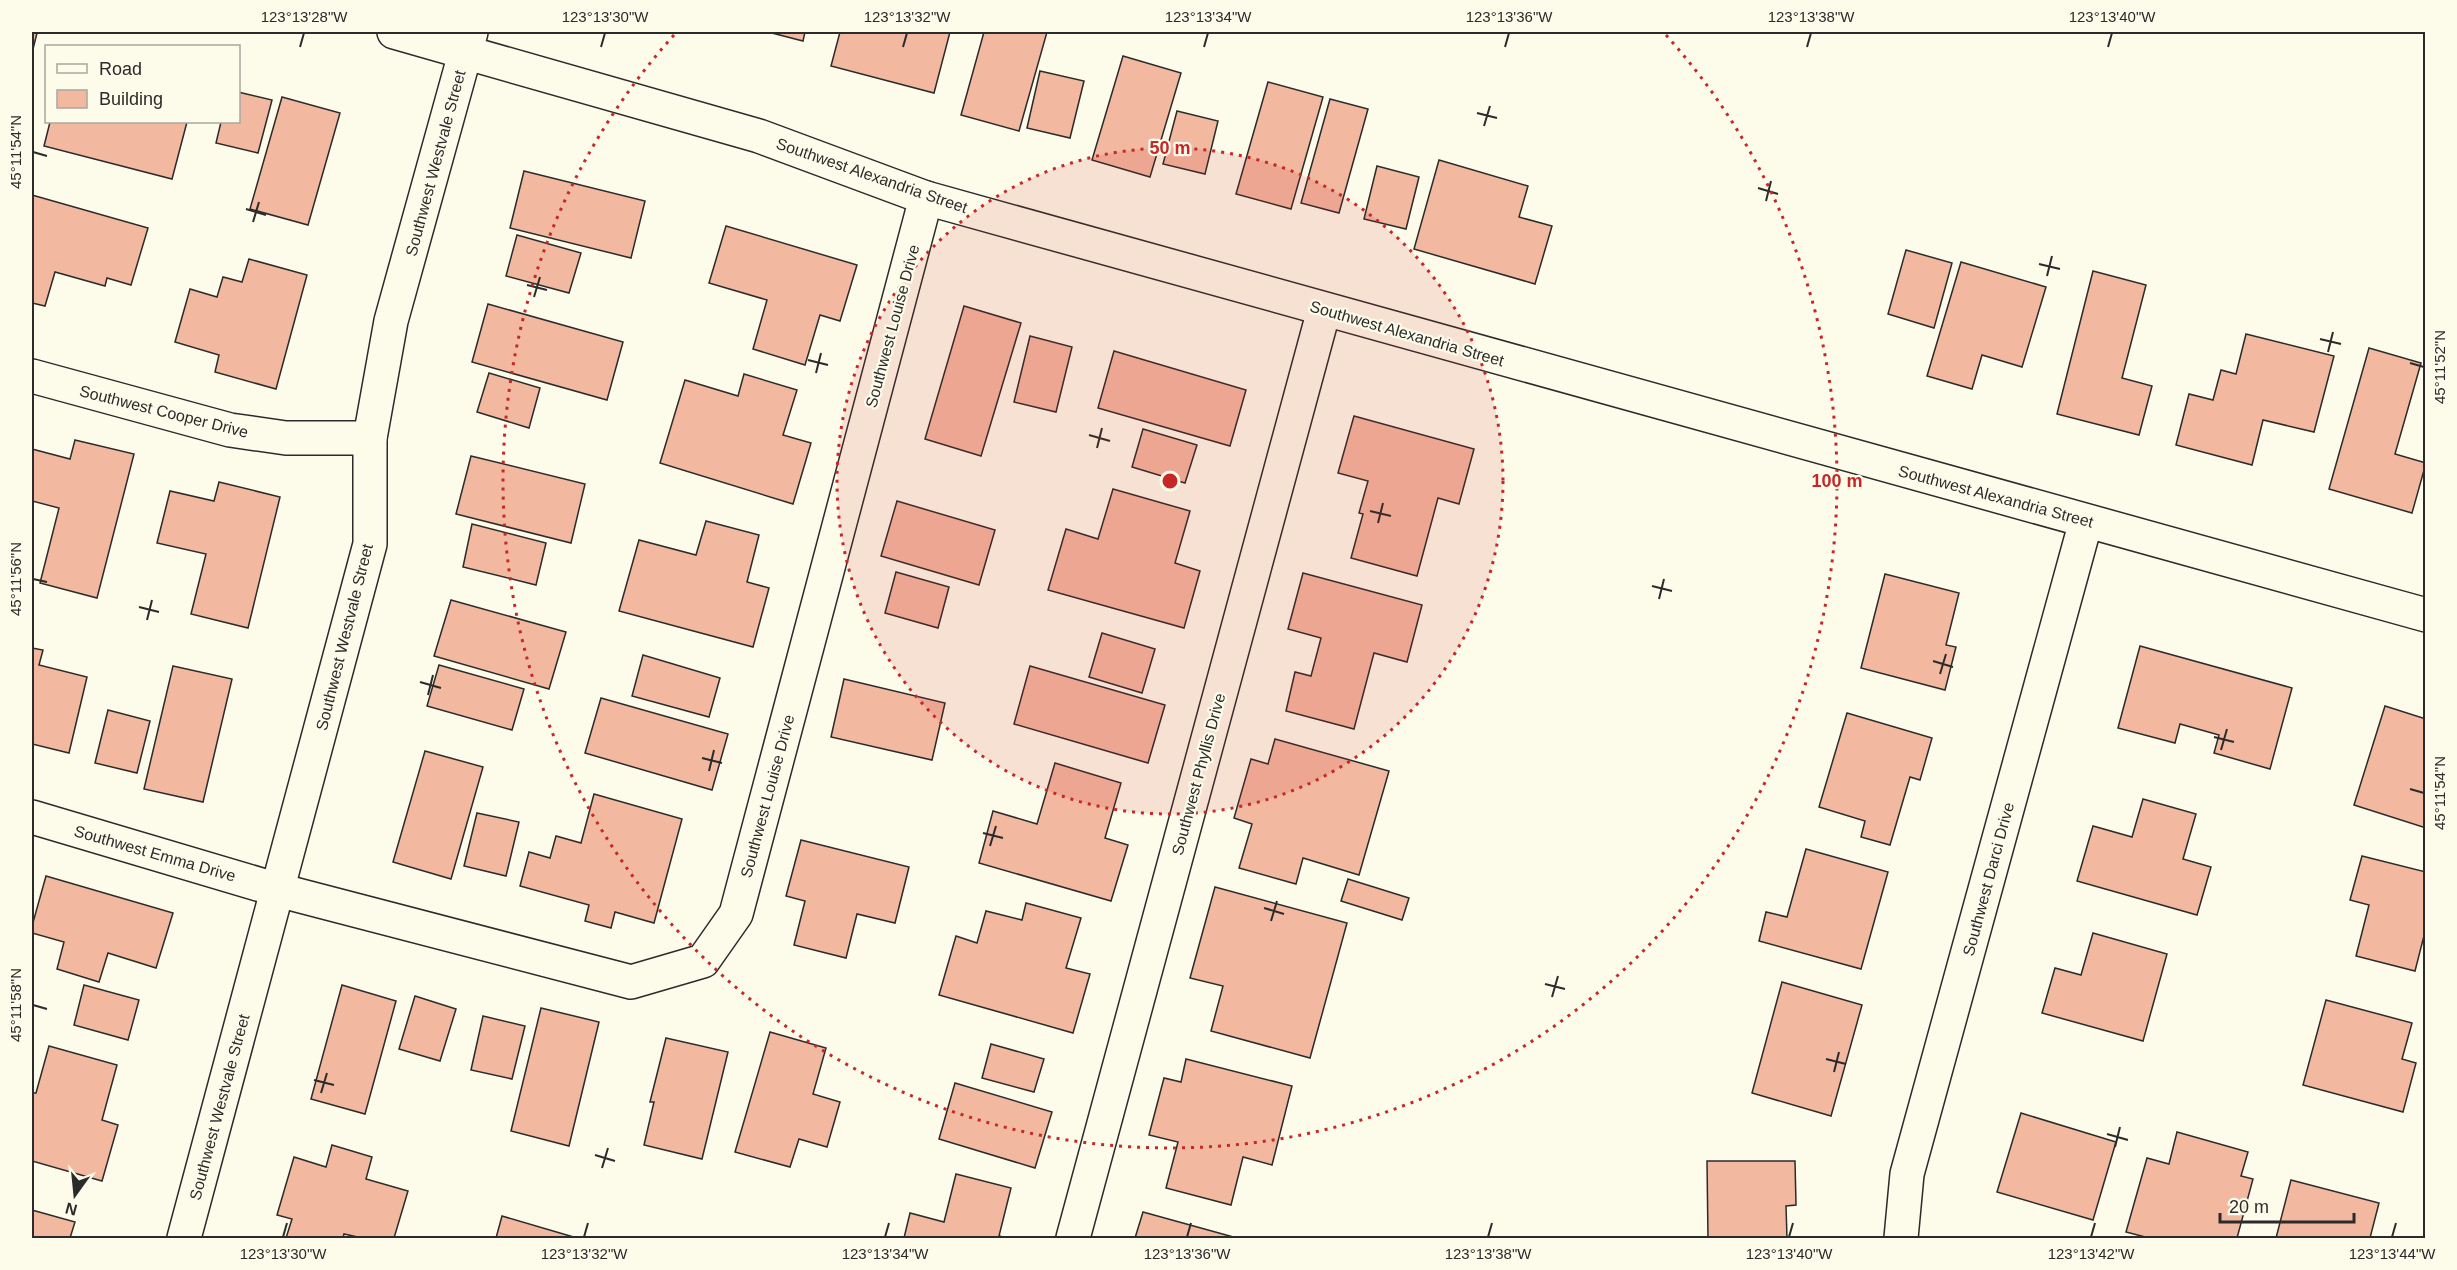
<svg xmlns="http://www.w3.org/2000/svg" width="2457" height="1270" font-family="Helvetica,sans-serif">
<style>
.building{fill:#f2b8a0;stroke:#2b2b2b;stroke-width:1.5}
.lines{fill:none;stroke-linecap:round;stroke-linejoin:round}
.street-casing{stroke:#2b2b2b;stroke-width:36}
.street{stroke:#fdfbea;stroke-width:33}
.ticks{fill:none;stroke:#2b2b2b;stroke-width:2}
.ring{fill:none;stroke:#c62828;stroke-width:3;stroke-dasharray:3 6}
.labels{text-anchor:middle;stroke-width:4.5;stroke-linejoin:round;paint-order:stroke}
.street-label{font-size:16px;fill:#2b2b2b;stroke:#fdfbea}
.centre{fill:#c62828;stroke:#fdfbea;stroke-width:3}
.ring-label{font-size:18px;text-anchor:middle;font-weight:bold;fill:#c62828;stroke:#fdfbea;stroke-width:4.5;stroke-linejoin:round;paint-order:stroke}
.neatline{fill:none;stroke:#2b2b2b;stroke-width:2}
.ticks-label{font-size:15px;text-anchor:middle;fill:#2b2b2b}
</style>
<rect width="100%" height="100%" fill="#fdfbea"/>
<g class="building">
<path d="M 32,32 L 37,33 L 32,53 Z"/>
<path d="M 768,32 L 805,32 L 803,41 Z"/>
<path d="M 840,32 L 950,32 L 934,93 L 831,66 Z"/>
<path d="M 984,32 L 1047,32 L 1019,131 L 961,115 Z"/>
<path d="M 1123,56 L 1181,73 L 1150,177 L 1092,160 Z"/>
<path d="M 1040,71 L 1084,81 L 1070,138 L 1027,128 Z"/>
<path d="M 1268,82 L 1323,97 L 1291,209 L 1236,194 Z"/>
<path d="M 238,92 L 272,100 L 258,153 L 216,143 L 221,122 L 238,122 Z"/>
<path d="M 282,97 L 340,113 L 308,225 L 250,209 Z"/>
<path d="M 1330,99 L 1368,109 L 1339,213 L 1301,203 Z"/>
<path d="M 1177,111 L 1218,121 L 1205,174 L 1163,164 Z"/>
<path d="M 50,122 L 187,122 L 172,179 L 44,146 Z"/>
<path d="M 1439,160 L 1528,186 L 1519,217 L 1552,226 L 1535,284 L 1414,249 Z"/>
<path d="M 1377,166 L 1419,177 L 1406,229 L 1364,219 Z"/>
<path d="M 524,171 L 645,201 L 631,258 L 510,228 Z"/>
<path d="M 32,195 L 148,228 L 131,285 L 107,278 L 105,286 L 55,272 L 45,306 L 32,303 Z"/>
<path d="M 726,226 L 857,265 L 840,321 L 820,315 L 805,365 L 753,349 L 767,300 L 709,283 Z"/>
<path d="M 517,235 L 581,253 L 569,293 L 506,276 Z"/>
<path d="M 1906,250 L 1952,263 L 1934,328 L 1888,314 Z"/>
<path d="M 249,259 L 307,275 L 276,389 L 215,372 L 219,355 L 175,342 L 190,289 L 217,297 L 223,277 L 242,282 Z"/>
<path d="M 1961,262 L 2046,287 L 2022,367 L 1982,355 L 1972,389 L 1927,376 Z"/>
<path d="M 2093,271 L 2146,285 L 2122,378 L 2152,386 L 2139,435 L 2057,414 Z"/>
<path d="M 488,304 L 623,342 L 607,400 L 472,362 Z"/>
<path d="M 964,306 L 1021,323 L 981,456 L 925,439 Z"/>
<path d="M 2246,334 L 2334,356 L 2314,432 L 2263,420 L 2252,465 L 2176,445 L 2189,394 L 2213,400 L 2221,370 L 2236,374 Z"/>
<path d="M 1030,336 L 1072,347 L 1056,412 L 1014,402 Z"/>
<path d="M 2369,348 L 2421,363 L 2395,454 L 2426,463 L 2412,513 L 2329,489 Z"/>
<path d="M 1114,351 L 1246,390 L 1230,446 L 1098,408 Z"/>
<path d="M 489,373 L 540,388 L 529,428 L 477,412 Z"/>
<path d="M 744,374 L 797,390 L 783,435 L 811,443 L 793,504 L 660,463 L 685,380 L 738,396 Z"/>
<path d="M 1354,416 L 1474,449 L 1459,504 L 1438,498 L 1417,576 L 1351,558 L 1363,514 L 1359,513 L 1368,481 L 1338,473 Z"/>
<path d="M 1143,429 L 1197,445 L 1185,483 L 1132,467 Z"/>
<path d="M 75,440 L 134,454 L 97,598 L 40,583 L 59,508 L 32,501 L 32,449 L 70,459 Z"/>
<path d="M 471,456 L 585,484 L 571,543 L 456,514 Z"/>
<path d="M 219,482 L 280,497 L 248,628 L 191,614 L 206,554 L 157,543 L 170,491 L 214,501 Z"/>
<path d="M 1113,489 L 1190,511 L 1175,563 L 1200,571 L 1184,628 L 1048,590 L 1066,529 L 1098,539 Z"/>
<path d="M 897,501 L 995,530 L 979,585 L 881,556 Z"/>
<path d="M 706,521 L 759,535 L 747,582 L 769,588 L 753,647 L 619,611 L 639,540 L 696,555 Z"/>
<path d="M 472,524 L 546,543 L 536,585 L 463,567 Z"/>
<path d="M 896,572 L 949,587 L 938,628 L 885,613 Z"/>
<path d="M 1303,573 L 1422,605 L 1407,662 L 1374,653 L 1354,729 L 1286,711 L 1295,672 L 1311,676 L 1321,638 L 1288,629 Z"/>
<path d="M 1885,574 L 1959,593 L 1946,645 L 1956,647 L 1945,690 L 1861,668 Z"/>
<path d="M 451,600 L 566,632 L 549,689 L 434,656 Z"/>
<path d="M 1102,633 L 1155,649 L 1142,693 L 1089,677 Z"/>
<path d="M 2140,646 L 2292,688 L 2270,769 L 2214,753 L 2219,735 L 2180,724 L 2175,743 L 2118,728 Z"/>
<path d="M 32,648 L 43,650 L 39,665 L 87,677 L 69,753 L 32,744 Z"/>
<path d="M 643,655 L 720,678 L 709,717 L 632,696 Z"/>
<path d="M 439,665 L 524,689 L 512,730 L 427,706 Z"/>
<path d="M 173,666 L 232,679 L 203,802 L 144,789 Z"/>
<path d="M 1030,666 L 1165,705 L 1148,763 L 1014,724 Z"/>
<path d="M 844,679 L 945,703 L 932,760 L 831,737 Z"/>
<path d="M 601,698 L 728,734 L 712,790 L 585,753 Z"/>
<path d="M 2385,706 L 2426,719 L 2426,828 L 2354,805 Z"/>
<path d="M 108,710 L 150,721 L 137,773 L 95,763 Z"/>
<path d="M 1847,713 L 1932,738 L 1920,780 L 1910,777 L 1890,845 L 1861,837 L 1865,821 L 1819,807 Z"/>
<path d="M 1275,739 L 1389,771 L 1359,875 L 1303,858 L 1296,884 L 1239,868 L 1252,824 L 1234,818 L 1251,759 L 1268,764 Z"/>
<path d="M 425,751 L 483,767 L 451,879 L 393,862 Z"/>
<path d="M 1055,763 L 1121,783 L 1105,838 L 1128,845 L 1111,901 L 979,863 L 993,811 L 1037,824 Z"/>
<path d="M 594,794 L 682,819 L 654,923 L 615,912 L 611,928 L 585,921 L 589,905 L 520,886 L 529,852 L 550,858 L 556,836 L 581,843 Z"/>
<path d="M 2143,799 L 2196,814 L 2183,859 L 2211,867 L 2197,915 L 2077,881 L 2093,826 L 2132,837 Z"/>
<path d="M 477,813 L 519,822 L 506,876 L 464,866 Z"/>
<path d="M 801,840 L 909,867 L 895,923 L 857,914 L 846,958 L 794,945 L 805,901 L 786,896 Z"/>
<path d="M 1806,849 L 1888,872 L 1861,969 L 1759,941 L 1766,912 L 1787,917 Z"/>
<path d="M 2362,856 L 2426,872 L 2426,928 L 2415,971 L 2356,956 L 2369,905 L 2350,900 Z"/>
<path d="M 46,876 L 173,913 L 156,968 L 108,953 L 99,982 L 57,969 L 64,942 L 32,933 L 32,926 Z"/>
<path d="M 1348,879 L 1409,898 L 1402,920 L 1341,901 Z"/>
<path d="M 1215,887 L 1347,923 L 1310,1058 L 1211,1031 L 1223,986 L 1190,978 Z"/>
<path d="M 1026,903 L 1081,918 L 1066,968 L 1090,974 L 1073,1033 L 939,995 L 956,936 L 977,943 L 986,911 L 1022,920 Z"/>
<path d="M 2093,933 L 2167,954 L 2143,1041 L 2042,1013 L 2055,968 L 2081,975 Z"/>
<path d="M 1782,982 L 1862,1005 L 1831,1116 L 1752,1093 Z"/>
<path d="M 84,985 L 139,1000 L 128,1040 L 74,1025 Z"/>
<path d="M 342,985 L 396,1001 L 365,1114 L 311,1099 Z"/>
<path d="M 415,996 L 456,1009 L 440,1061 L 399,1049 Z"/>
<path d="M 2326,1000 L 2412,1023 L 2402,1059 L 2416,1063 L 2403,1112 L 2303,1085 Z"/>
<path d="M 541,1008 L 599,1022 L 569,1146 L 511,1131 Z"/>
<path d="M 483,1016 L 525,1026 L 512,1079 L 471,1070 Z"/>
<path d="M 770,1032 L 826,1048 L 813,1094 L 840,1102 L 827,1147 L 799,1139 L 790,1167 L 735,1152 Z"/>
<path d="M 666,1038 L 728,1052 L 702,1159 L 644,1145 L 654,1102 L 650,1102 Z"/>
<path d="M 991,1044 L 1044,1059 L 1034,1092 L 982,1078 Z"/>
<path d="M 49,1046 L 117,1065 L 102,1120 L 118,1125 L 102,1181 L 32,1161 L 32,1099 L 33,1093 L 36,1093 Z"/>
<path d="M 1186,1059 L 1292,1086 L 1272,1165 L 1243,1157 L 1231,1205 L 1166,1188 L 1178,1142 L 1149,1135 L 1164,1078 L 1181,1082 Z"/>
<path d="M 955,1083 L 1052,1112 L 1035,1168 L 939,1139 Z"/>
<path d="M 2021,1113 L 2116,1142 L 2093,1220 L 1997,1192 Z"/>
<path d="M 2177,1132 L 2248,1152 L 2241,1176 L 2253,1179 L 2237,1238 L 2149,1238 L 2126,1232 L 2147,1158 L 2169,1164 Z"/>
<path d="M 332,1145 L 372,1157 L 366,1179 L 408,1191 L 394,1238 L 362,1238 L 344,1234 L 343,1238 L 286,1238 L 292,1219 L 277,1215 L 294,1157 L 326,1167 Z"/>
<path d="M 1707,1161 L 1795,1161 L 1796,1205 L 1786,1206 L 1787,1238 L 1708,1238 Z"/>
<path d="M 956,1174 L 1011,1188 L 999,1236 L 1008,1238 L 904,1238 L 910,1213 L 944,1222 Z"/>
<path d="M 2291,1180 L 2379,1203 L 2370,1238 L 2276,1238 Z"/>
<path d="M 32,1210 L 75,1222 L 70,1238 L 32,1238 Z"/>
<path d="M 1143,1212 L 1237,1238 L 1135,1238 Z"/>
<path d="M 502,1216 L 577,1238 L 496,1238 Z"/>
</g>
<g class="lines">
<g class="street-casing">
<g id="street">
<path d="M 394,32 L 759,136 L 926,198 L 2426,615"/>
<path d="M 32,376 L 230,430 L 286,438 L 370,438"/>
<path d="M 32,817 L 278,890 L 631,982 L 703,961 L 736,914 L 926,198"/>
<path d="M 184,1238 L 370,544 L 370,438 L 391,321 L 471,32"/>
<path d="M 1073,1238 L 1324,310"/>
<path d="M 1901,1238 L 1907,1174 L 2086,521"/>
</g>
</g>
<use href="#street" class="street"/>
</g>
<path class="ticks" d="M 300,47 L 304,33M 601,47 L 605,33M 903,47 L 907,33M 1204,47 L 1208,33M 1505,47 L 1509,33M 1807,47 L 1811,33M 2108,47 L 2112,33M 1477,113 L 1497,118M 1484,126 L 1490,106M 33,152 L 47,156M 1758,188 L 1778,194M 1766,201 L 1771,181M 246,209 L 266,215M 253,222 L 259,202M 2039,264 L 2060,269M 2047,276 L 2052,256M 527,285 L 547,290M 534,297 L 540,277M 2320,339 L 2341,344M 2328,352 L 2333,332M 808,360 L 828,365M 2410,363 L 2424,367M 816,373 L 821,353M 1089,435 L 1110,441M 1097,448 L 1102,428M 1370,511 L 1391,516M 1378,523 L 1383,503M 33,579 L 47,582M 1652,586 L 1672,591M 1659,599 L 1664,579M 139,607 L 159,612M 147,620 L 152,600M 1933,661 L 1953,667M 1940,674 L 1946,654M 420,682 L 441,688M 428,695 L 433,675M 2214,737 L 2234,742M 2221,750 L 2227,729M 702,758 L 722,763M 709,771 L 714,750M 2410,789 L 2424,793M 983,833 L 1003,838M 990,846 L 996,826M 1264,908 L 1284,914M 1271,921 L 1277,901M 1545,984 L 1565,989M 1552,997 L 1558,976M 33,1005 L 47,1009M 1826,1059 L 1846,1064M 1834,1072 L 1839,1052M 314,1080 L 334,1085M 321,1093 L 327,1073M 2107,1134 L 2128,1140M 2115,1147 L 2120,1127M 595,1155 L 615,1161M 602,1168 L 608,1148M 283,1237 L 287,1223M 584,1237 L 588,1223M 885,1237 L 889,1223M 1187,1237 L 1191,1223M 1488,1237 L 1492,1223M 1789,1237 L 1793,1223M 2091,1237 L 2095,1223M 2392,1237 L 2396,1223"/>
<circle cx="1170" cy="481" r="333" fill="#c62828" fill-opacity=".12"/>
<g class="ring">
<circle cx="1170" cy="481" r="333"/>
<path d="M1666 35A667 667 0 1 1 674 35"/>
</g>
<g class="labels">
<g class="street-label">
<text transform="translate(435 163) rotate(-75)" y="6">Southwest Westvale Street</text>
<text transform="translate(872 175) rotate(19)" y="6">Southwest Alexandria Street</text>
<text transform="translate(892 326) rotate(-75)" y="6">Southwest Louise Drive</text>
<text transform="translate(1407 333) rotate(16)" y="6">Southwest Alexandria Street</text>
<text transform="translate(164 411) rotate(14)" y="6">Southwest Cooper Drive</text>
<text transform="translate(1996 496) rotate(15)" y="6">Southwest Alexandria Street</text>
<text transform="translate(344 637) rotate(-76)" y="6">Southwest Westvale Street</text>
<text transform="translate(1198 774) rotate(-75)" y="6">Southwest Phyllis Drive</text>
<text transform="translate(767 796) rotate(-75)" y="6">Southwest Louise Drive</text>
<text transform="translate(155 853) rotate(16)" y="6">Southwest Emma Drive</text>
<text transform="translate(1988 879) rotate(-75)" y="6">Southwest Darci Drive</text>
<text transform="translate(219 1107) rotate(-75)" y="6">Southwest Westvale Street</text>
</g>
</g>
<circle cx="1170" cy="481" r="9" class="centre"/>
<g class="ring-label">
<text x="1170" y="154">50 m</text>
<text x="1837" y="487">100 m</text>
</g>
<rect width="2457" height="1270" fill="none" stroke="#fdfbea" stroke-width="66"/>
<rect x="45" y="45" width="195" height="78" fill="#fdfbea" stroke="#a9a89e" stroke-width="1.5"/>
<rect x="57" y="64" width="30" height="9" fill="#fdfbea" stroke="#a9a89e" stroke-width="1.5"/>
<text x="99" y="75" font-size="18" fill="#2b2b2b">Road</text>
<rect x="57" y="90" width="30" height="18" fill="#f2b8a0" stroke="#a9a89e" stroke-width="1.5"/>
<text x="99" y="105" font-size="18" fill="#2b2b2b">Building</text>
<g transform="translate(75 1195) rotate(195)" stroke="#fdfbea" stroke-width="4.5" paint-order="stroke">
<path d="M0-4.5L10 22L0 15L-10 22Z" fill="#2b2b2b"/>
<text y="-9" font-size="16" font-weight="bold" text-anchor="middle" fill="#2b2b2b">N</text>
</g>
<path d="M2220 1213v9h134v-9" fill="none" stroke="#2b2b2b" stroke-width="3"/>
<text x="2229" y="1213" font-size="18" fill="#2b2b2b" stroke="#fdfbea" stroke-width="4.5" paint-order="stroke">20 m</text>
<rect x="33" y="33" width="2391" height="1204" class="neatline"/>
<g class="ticks-label">
<text x="304" y="22">123°13'28"W</text>
<text x="605" y="22">123°13'30"W</text>
<text x="907" y="22">123°13'32"W</text>
<text x="1208" y="22">123°13'34"W</text>
<text x="1509" y="22">123°13'36"W</text>
<text x="1811" y="22">123°13'38"W</text>
<text x="2112" y="22">123°13'40"W</text>
<text transform="translate(16 152) rotate(-90)" y="5">45°11'54"N</text>
<text transform="translate(2440 367) rotate(-90)" y="5">45°11'52"N</text>
<text transform="translate(16 579) rotate(-90)" y="5">45°11'56"N</text>
<text transform="translate(2440 793) rotate(-90)" y="5">45°11'54"N</text>
<text transform="translate(16 1005) rotate(-90)" y="5">45°11'58"N</text>
<text x="283" y="1259">123°13'30"W</text>
<text x="584" y="1259">123°13'32"W</text>
<text x="885" y="1259">123°13'34"W</text>
<text x="1187" y="1259">123°13'36"W</text>
<text x="1488" y="1259">123°13'38"W</text>
<text x="1789" y="1259">123°13'40"W</text>
<text x="2091" y="1259">123°13'42"W</text>
<text x="2392" y="1259">123°13'44"W</text>
</g>
</svg>
